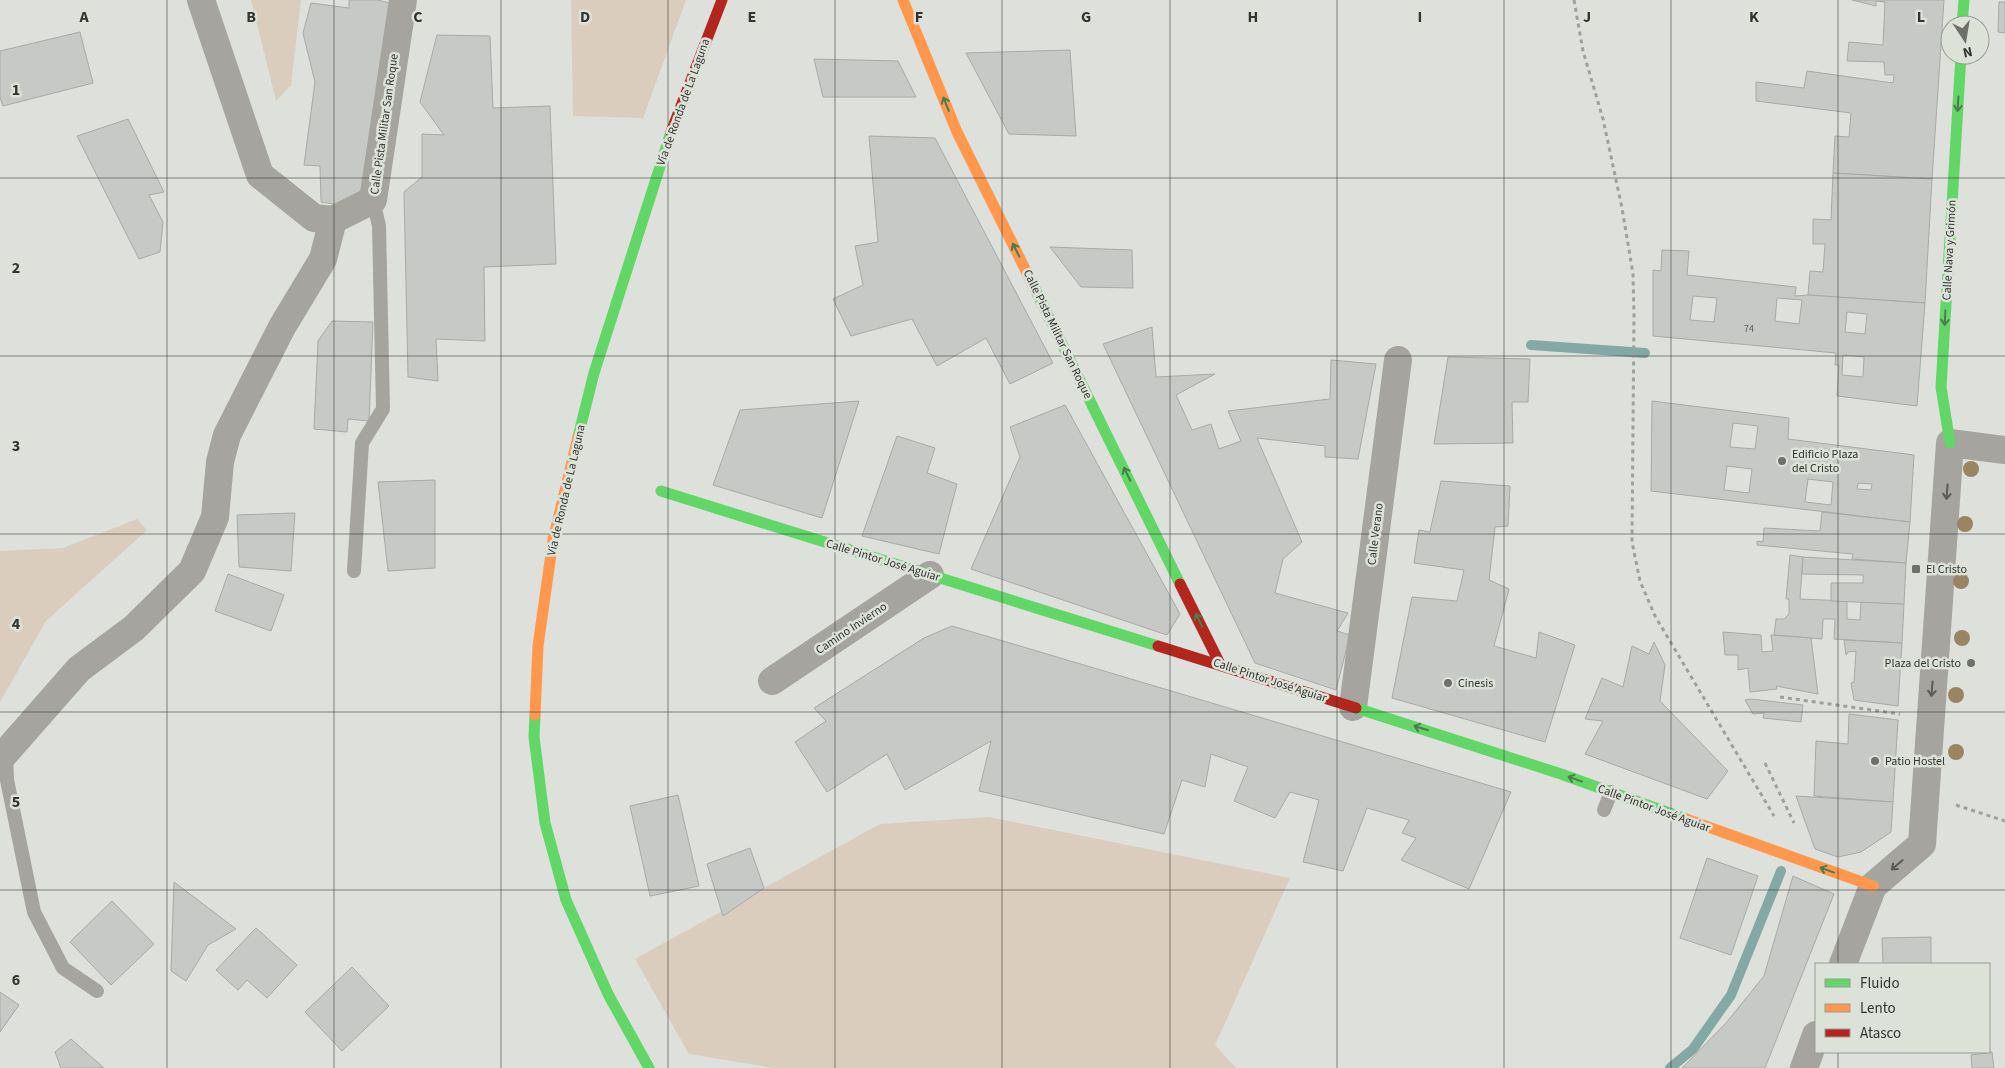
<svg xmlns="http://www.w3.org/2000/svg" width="2005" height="1068" font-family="'Source Sans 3',sans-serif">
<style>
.green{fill:#dacdbe}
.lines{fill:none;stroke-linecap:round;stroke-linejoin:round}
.stream{stroke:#84a9a5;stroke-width:10}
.building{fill:#c6c9c6;stroke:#a7aaa7;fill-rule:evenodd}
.path{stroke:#a0a09b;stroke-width:3;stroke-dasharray:4 4;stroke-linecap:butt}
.lane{stroke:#a5a49f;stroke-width:14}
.street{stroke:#a5a49f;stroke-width:28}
.fast{stroke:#63d668;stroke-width:11}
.slow{stroke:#ff974d;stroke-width:11}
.jam{stroke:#b3261e;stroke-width:11}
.tree{fill:#998564}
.oneway{stroke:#497d4a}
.oneway2{stroke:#5b5b58}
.grid{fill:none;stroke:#333431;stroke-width:1;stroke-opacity:0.55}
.poi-dot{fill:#6e706c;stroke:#dde2d9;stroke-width:2}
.labels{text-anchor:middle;stroke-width:5;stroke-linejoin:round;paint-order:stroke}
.number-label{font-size:10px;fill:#5a5c58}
.street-label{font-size:12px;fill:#333431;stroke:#dde2d9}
.poi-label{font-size:12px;fill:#333431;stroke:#dde2d9;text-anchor:start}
.grid-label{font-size:16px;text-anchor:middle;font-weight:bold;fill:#333431;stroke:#dde2d9;stroke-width:5;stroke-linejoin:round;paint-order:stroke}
</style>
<rect width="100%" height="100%" fill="#dde0db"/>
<g class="green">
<path d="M 251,0 L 301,0 L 291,85 L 276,101 Z"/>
<path d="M 571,0 L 686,0 L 643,118 L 573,116 Z"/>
<path d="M 137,519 L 147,530 L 46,621 L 0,702 L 0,551 L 63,548 Z"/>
<path d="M 989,817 L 1290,878 L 1215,1045 L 1236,1068 L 775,1068 L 689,1054 L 635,959 L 880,824 Z"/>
</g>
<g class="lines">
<g class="stream">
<path d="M 1531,345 L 1645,353"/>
<path d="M 1670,1068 L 1693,1049 L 1731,995 L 1781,871"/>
</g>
</g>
<g class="building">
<path d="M 349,0 L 378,0 L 393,4 L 361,195 L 339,205 L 321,202 L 320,166 L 304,165 L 315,82 L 303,33 L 311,3 L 349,8 Z"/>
<path d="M 1852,0 L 1944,0 L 1932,179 L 1833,173 L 1835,136 L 1849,137 L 1851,113 L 1756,101 L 1756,82 L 1804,88 L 1807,71 L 1893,83 L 1894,75 L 1885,75 L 1884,62 L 1847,61 L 1849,42 L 1883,45 L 1885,2 L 1876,1 L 1876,6 Z"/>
<path d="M 1999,2 L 2005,2 L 2005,33 L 1998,32 Z"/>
<path d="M 80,32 L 93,83 L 3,106 L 0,97 L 0,51 Z"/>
<path d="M 437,35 L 490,36 L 493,108 L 550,106 L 556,264 L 484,267 L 485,341 L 436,339 L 438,381 L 408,377 L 404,192 L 422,177 L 422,134 L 444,135 L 420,102 Z"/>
<path d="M 1070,50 L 1076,136 L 1009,134 L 966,53 Z"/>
<path d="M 814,59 L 898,61 L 916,97 L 823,97 Z"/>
<path d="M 128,119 L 164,192 L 149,195 L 163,222 L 160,252 L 139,259 L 77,136 Z"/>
<path d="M 869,136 L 935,138 L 1053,363 L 1010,384 L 986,338 L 937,366 L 912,319 L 851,336 L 833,299 L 863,285 L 855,246 L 878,242 Z"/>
<path d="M 1833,173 L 1932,179 L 1925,303 L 1808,295 L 1810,271 L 1823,272 L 1825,244 L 1813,244 L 1813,219 L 1831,220 Z"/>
<path d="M 1050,247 L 1132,250 L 1133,288 L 1081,287 Z"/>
<path d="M 1662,250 L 1689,251 L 1687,275 L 1796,287 L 1795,296 L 1808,295 L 1925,303 L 1917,406 L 1837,396 L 1839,365 L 1835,365 L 1836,353 L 1653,336 L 1653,270 L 1661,271 ZM 1693,296 L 1717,298 L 1714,322 L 1690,320 ZM 1777,298 L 1802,300 L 1799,324 L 1775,321 ZM 1847,312 L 1867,314 L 1865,334 L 1845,332 ZM 1843,355 L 1864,357 L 1863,377 L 1842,375 Z"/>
<path d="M 332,321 L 373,322 L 369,421 L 348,419 L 347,432 L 314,429 L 318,341 Z"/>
<path d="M 1152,327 L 1156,377 L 1215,374 L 1176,395 L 1192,430 L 1211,424 L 1219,449 L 1241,441 L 1228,411 L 1330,399 L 1331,360 L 1376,364 L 1358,459 L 1325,457 L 1325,446 L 1257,438 L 1302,542 L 1283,559 L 1275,593 L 1348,613 L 1337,631 L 1350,635 L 1336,690 L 1255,663 L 1103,344 Z"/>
<path d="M 1448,357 L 1530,359 L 1528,402 L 1512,402 L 1513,443 L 1434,444 Z"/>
<path d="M 859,401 L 822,518 L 713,485 L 740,410 Z"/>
<path d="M 1652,401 L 1789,418 L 1788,439 L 1914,455 L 1910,522 L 1651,491 ZM 1733,423 L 1758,426 L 1755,449 L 1730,447 ZM 1727,466 L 1752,469 L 1749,493 L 1724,490 ZM 1808,479 L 1833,482 L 1831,505 L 1805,502 ZM 1858,483 L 1872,484 L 1871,490 L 1857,489 Z"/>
<path d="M 1065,405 L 1180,614 L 1167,635 L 971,569 L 1020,457 L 1010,427 Z"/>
<path d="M 897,436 L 935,448 L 927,473 L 957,484 L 939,554 L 862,536 Z"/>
<path d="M 435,480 L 435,568 L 388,571 L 378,482 Z"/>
<path d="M 1441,481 L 1510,486 L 1508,526 L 1495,527 L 1489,580 L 1509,589 L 1494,646 L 1536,658 L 1539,632 L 1575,645 L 1545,742 L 1392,698 L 1412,597 L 1457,601 L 1464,570 L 1414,563 L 1419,530 L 1430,532 Z"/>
<path d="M 1822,512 L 1910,522 L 1906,563 L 1852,559 L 1853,554 L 1757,545 L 1757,541 L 1763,542 L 1764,528 L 1820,531 Z"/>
<path d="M 295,513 L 291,571 L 239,567 L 237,515 Z"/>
<path d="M 1790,555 L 1803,557 L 1800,599 L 1847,601 L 1847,619 L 1860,620 L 1861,602 L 1904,604 L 1902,643 L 1834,639 L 1835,619 L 1823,619 L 1822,639 L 1774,635 L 1776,619 L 1784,619 L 1789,614 L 1789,599 L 1786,599 Z"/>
<path d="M 1803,557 L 1906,563 L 1904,604 L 1831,601 L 1831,583 L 1863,583 L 1863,575 L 1802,574 Z"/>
<path d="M 228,574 L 284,595 L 271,631 L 215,611 Z"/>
<path d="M 952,626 L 1020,646 L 1511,792 L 1469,889 L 1401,860 L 1416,838 L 1402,833 L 1409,820 L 1367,808 L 1343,871 L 1303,862 L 1319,800 L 1290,792 L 1275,818 L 1234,801 L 1248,767 L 1211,754 L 1205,787 L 1182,780 L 1164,834 L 979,791 L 991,741 L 905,790 L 887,754 L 827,792 L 795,742 L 826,721 L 814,708 L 924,638 Z"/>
<path d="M 1723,632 L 1761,635 L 1762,652 L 1773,651 L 1771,635 L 1811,638 L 1818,694 L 1776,686 L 1777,689 L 1750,692 L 1748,668 L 1738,670 L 1738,655 L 1725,655 Z"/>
<path d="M 1844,640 L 1902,643 L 1898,706 L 1854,700 L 1851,683 L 1854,682 L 1856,651 L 1848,652 L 1846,655 Z"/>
<path d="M 1654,642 L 1665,665 L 1660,701 L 1728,771 L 1707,799 L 1585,754 L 1603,721 L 1585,719 L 1602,678 L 1623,687 L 1632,646 L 1649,654 Z"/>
<path d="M 1751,699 L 1803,705 L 1801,722 L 1763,718 L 1764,713 L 1753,714 L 1745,700 Z"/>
<path d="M 1849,714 L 1898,720 L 1893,802 L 1814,796 L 1816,741 L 1848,744 Z"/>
<path d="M 678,795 L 699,886 L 650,896 L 630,806 Z"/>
<path d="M 1796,796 L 1893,802 L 1891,832 L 1861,852 L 1838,857 L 1815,849 Z"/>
<path d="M 750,848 L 764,888 L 723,916 L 707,864 Z"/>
<path d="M 1707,858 L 1758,876 L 1731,955 L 1680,938 Z"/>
<path d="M 1793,876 L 1834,894 L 1765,1068 L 1682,1068 L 1726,1023 L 1764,976 Z"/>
<path d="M 174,882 L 236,929 L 208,945 L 186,981 L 171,971 Z"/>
<path d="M 112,901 L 154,944 L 111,985 L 70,942 Z"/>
<path d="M 256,928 L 297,965 L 267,998 L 247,980 L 238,990 L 216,970 Z"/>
<path d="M 1931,937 L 1931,964 L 1883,964 L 1882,938 Z"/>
<path d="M 352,967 L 389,1006 L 342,1051 L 305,1012 Z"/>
<path d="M 0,992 L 19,1005 L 0,1032 Z"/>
<path d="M 71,1039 L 104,1068 L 61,1068 L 55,1052 Z"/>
<path d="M 1992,1052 L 1994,1068 L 1972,1068 L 1971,1055 Z"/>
</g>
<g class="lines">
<g class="path">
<path d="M 1574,0 L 1583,51 L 1603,119 L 1622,208 L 1633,274 L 1634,315 L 1632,542 L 1640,581 L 1655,616 L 1774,816"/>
<path d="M 1780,697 L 1900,714"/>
<path d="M 1765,763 L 1794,823"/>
<path d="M 1956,805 L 2005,821"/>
</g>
<g class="lane">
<path d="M 354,571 L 362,443 L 383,409 L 379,226 L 373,200"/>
<path d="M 6,753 L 7,780 L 34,912 L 63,968 L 97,991"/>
<path d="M 1604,810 L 1611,792"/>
</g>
<g class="street">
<path d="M 201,0 L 260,175 L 314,218 L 333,220 L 373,200 L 403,0"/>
<path d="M 772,681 L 930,575"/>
<path d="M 1353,707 L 1398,360"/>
<path d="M 0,759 L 79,669 L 134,628 L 192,571 L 215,517 L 220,462 L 227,435 L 282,327 L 323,259 L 333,220"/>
<path d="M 1843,964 L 1873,886 L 1922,844 L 1950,443 L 2005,450"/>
<path d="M 1804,1068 L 1816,1035"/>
</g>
<g class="fast">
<path d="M 1962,25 L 1964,0"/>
<path d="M 1033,285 L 1180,584"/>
<path d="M 578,437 L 594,373 L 671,132"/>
<path d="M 1950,443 L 1941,387 L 1961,55"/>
<path d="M 661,491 L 1158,646"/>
<path d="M 1356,708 L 1561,774 L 1686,819"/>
<path d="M 535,715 L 534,737 L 545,823 L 566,900 L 608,994 L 649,1068"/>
</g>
<g class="slow">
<path d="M 903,0 L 957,132 L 1033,285"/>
<path d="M 535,715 L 538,646 L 553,540 L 578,437"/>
<path d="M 1686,819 L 1873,886"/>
</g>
<g class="jam">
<path d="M 671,132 L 722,0"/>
<path d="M 1180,584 L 1220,664"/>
<path d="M 1158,646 L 1356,708"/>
</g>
</g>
<g class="tree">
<circle cx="1971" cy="469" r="8"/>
<circle cx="1965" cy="524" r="8"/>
<circle cx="1961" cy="581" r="8"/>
<circle cx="1962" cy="638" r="8"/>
<circle cx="1956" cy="695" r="8"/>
<circle cx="1956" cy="752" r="8"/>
</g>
<defs><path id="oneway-shaft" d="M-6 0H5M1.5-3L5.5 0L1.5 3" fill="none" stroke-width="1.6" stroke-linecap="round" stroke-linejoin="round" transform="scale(1.25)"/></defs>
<g class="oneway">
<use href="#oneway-shaft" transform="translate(946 104) rotate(-112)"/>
<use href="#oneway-shaft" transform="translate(1958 104) rotate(93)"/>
<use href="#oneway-shaft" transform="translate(1016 250) rotate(-117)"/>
<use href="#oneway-shaft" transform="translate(1945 318) rotate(93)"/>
<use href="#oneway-shaft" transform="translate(1127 474) rotate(-116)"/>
<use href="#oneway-shaft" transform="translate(1199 620) rotate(-116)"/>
<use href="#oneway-shaft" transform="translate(1421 728) rotate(-163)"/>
<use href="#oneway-shaft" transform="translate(1575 779) rotate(-160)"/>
<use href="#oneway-shaft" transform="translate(1827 870) rotate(-160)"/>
</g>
<g class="oneway2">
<use href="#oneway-shaft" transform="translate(1947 492) rotate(94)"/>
<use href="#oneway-shaft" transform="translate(1932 689) rotate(94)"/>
<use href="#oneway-shaft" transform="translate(1897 865) rotate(139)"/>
</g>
<path class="grid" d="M 167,0 L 167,1068M 334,0 L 334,1068M 501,0 L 501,1068M 668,0 L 668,1068M 835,0 L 835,1068M 1002,0 L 1002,1068M 1170,0 L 1170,1068M 1337,0 L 1337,1068M 1504,0 L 1504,1068M 1671,0 L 1671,1068M 1838,0 L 1838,964M 0,178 L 2005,178M 0,356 L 2005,356M 0,534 L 2005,534M 0,712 L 2005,712M 0,890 L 2005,890M 1838,1052 L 1838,1068"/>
<g class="poi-dot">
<circle cx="1782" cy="461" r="5"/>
<rect x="1911" y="564" width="10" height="10" rx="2.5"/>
<circle cx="1971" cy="663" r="5"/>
<circle cx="1448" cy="683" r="5"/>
<circle cx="1875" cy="761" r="5"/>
</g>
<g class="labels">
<g class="number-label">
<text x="1749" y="332">74</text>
</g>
<g class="street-label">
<text transform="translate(683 102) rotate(-70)" y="4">Vía de Ronda de La Laguna</text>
<text transform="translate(384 124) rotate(-82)" y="4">Calle Pista Militar San Roque</text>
<text transform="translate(1949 250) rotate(-87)" y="4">Calle Nava y Grimón</text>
<text transform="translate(1058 334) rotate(64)" y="4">Calle Pista Militar San Roque</text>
<text transform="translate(566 490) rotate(-77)" y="4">Vía de Ronda de La Laguna</text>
<text transform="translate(1375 534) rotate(-83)" y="4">Calle Verano</text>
<text transform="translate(883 560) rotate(17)" y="4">Calle Pintor José Aguiar</text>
<text transform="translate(851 628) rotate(-34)" y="4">Camino Invierno</text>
<text transform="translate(1270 680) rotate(18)" y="4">Calle Pintor José Aguiar</text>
<text transform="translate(1654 808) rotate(20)" y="4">Calle Pintor José Aguiar</text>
</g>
<g class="poi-label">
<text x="1792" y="458">Edificio Plaza<tspan x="1792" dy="14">del Cristo</tspan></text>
<text x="1926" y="573">El Cristo</text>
<text x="1961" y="667" text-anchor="end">Plaza del Cristo</text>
<text x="1458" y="687">Cinesis</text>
<text x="1885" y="765">Patio Hostel</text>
</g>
</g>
<g class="grid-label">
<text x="84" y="22">A</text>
<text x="251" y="22">B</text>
<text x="418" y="22">C</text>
<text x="585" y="22">D</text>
<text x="752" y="22">E</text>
<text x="919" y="22">F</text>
<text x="1086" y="22">G</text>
<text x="1253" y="22">H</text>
<text x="1420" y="22">I</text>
<text x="1587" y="22">J</text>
<text x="1754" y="22">K</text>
<text x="1921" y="22">L</text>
<text x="16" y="95">1</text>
<text x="16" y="273">2</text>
<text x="16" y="451">3</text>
<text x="16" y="629">4</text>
<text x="16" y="807">5</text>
<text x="16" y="985">6</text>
</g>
<rect x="1815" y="963" width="175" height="90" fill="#dde2d9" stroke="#999c96"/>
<rect x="1825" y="979" width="25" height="8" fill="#63d668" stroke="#999c96"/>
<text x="1860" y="988" font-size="15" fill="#333431">Fluido</text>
<rect x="1825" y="1004" width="25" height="8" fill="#ff974d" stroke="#999c96"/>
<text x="1860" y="1013" font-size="15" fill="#333431">Lento</text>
<rect x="1825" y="1029" width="25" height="8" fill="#b3261e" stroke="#999c96"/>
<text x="1860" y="1038" font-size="15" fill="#333431">Atasco</text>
<g transform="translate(1965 40) rotate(168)"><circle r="24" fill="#dde2d9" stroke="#999c96"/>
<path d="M0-4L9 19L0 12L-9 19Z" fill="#6e706c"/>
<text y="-8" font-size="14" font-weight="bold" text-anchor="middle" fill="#333431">N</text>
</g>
</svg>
